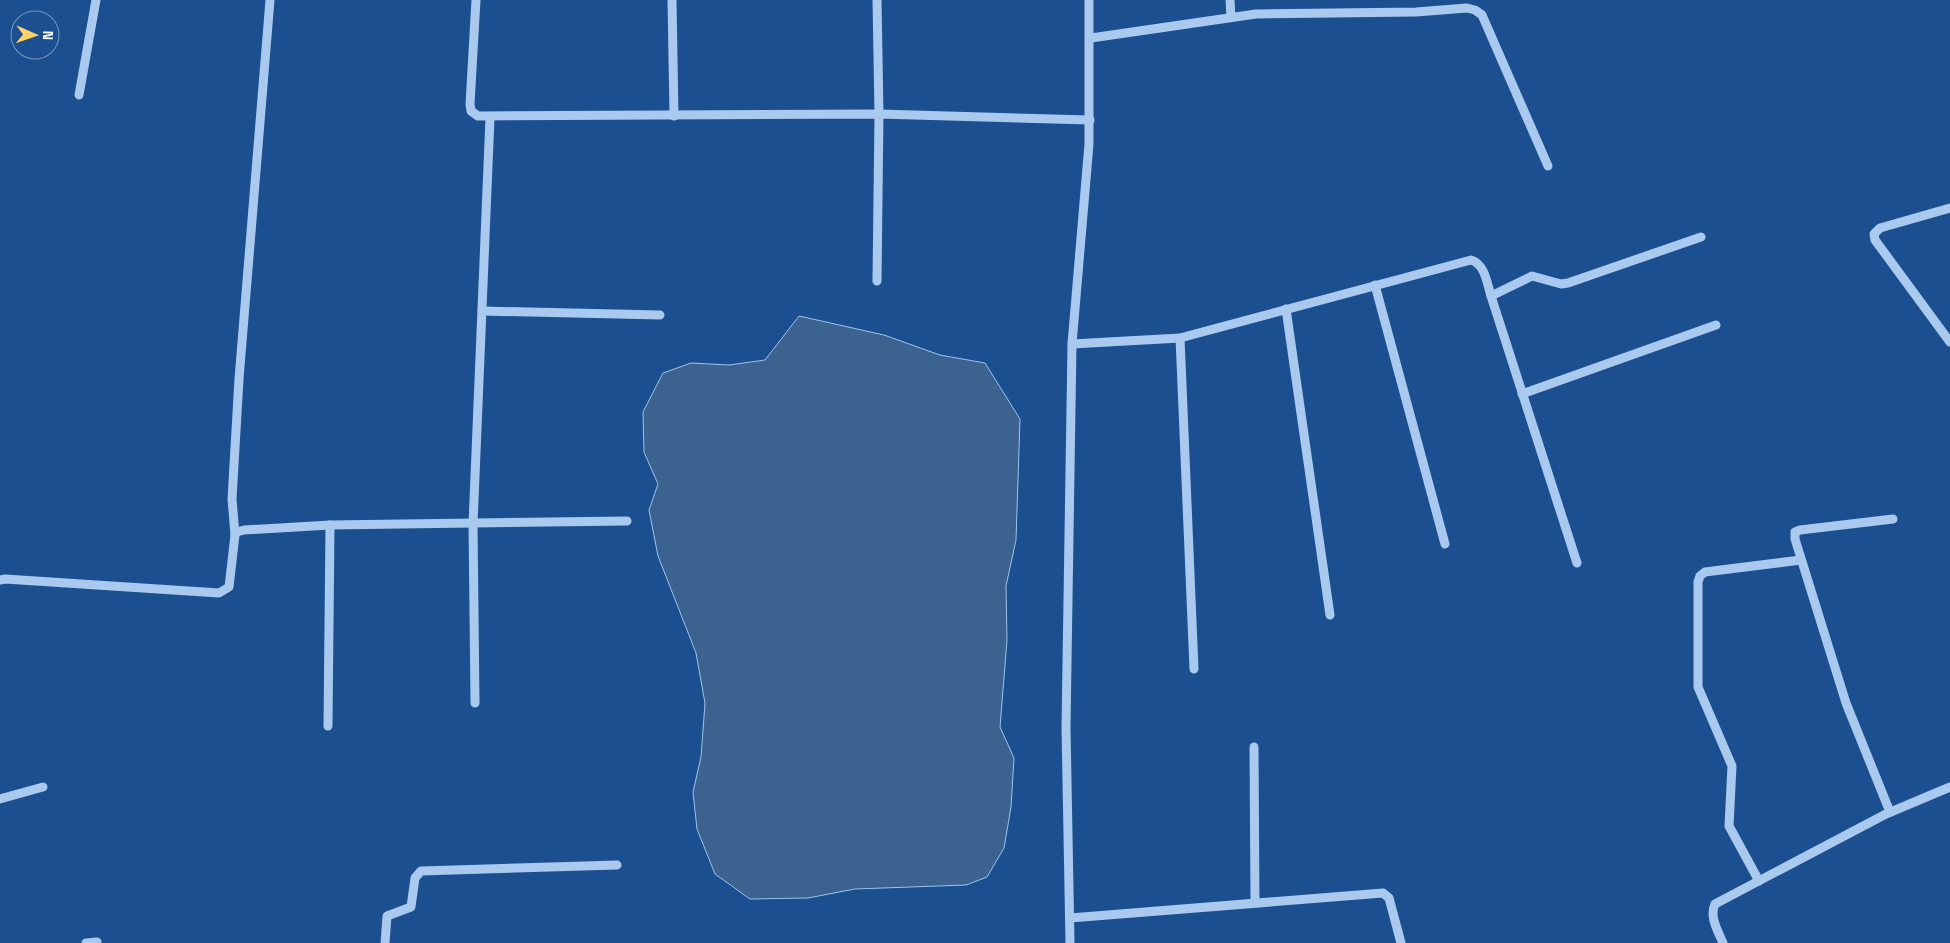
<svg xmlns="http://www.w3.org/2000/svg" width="1950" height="943" font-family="'Space Grotesk',sans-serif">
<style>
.water{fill:#3c6290;stroke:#9cc4f0}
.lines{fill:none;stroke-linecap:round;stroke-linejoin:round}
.minor{stroke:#a9c9ee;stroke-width:9}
</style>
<rect width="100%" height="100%" fill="#1b4f8f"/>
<path class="water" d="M 799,316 L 884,335 L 940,355 L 985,363 L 1020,419 L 1016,540 L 1006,586 L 1007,640 L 1000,727 L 1014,758 L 1011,807 L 1004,848 L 987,877 L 966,885 L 855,889 L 808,898 L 750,899 L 715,874 L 697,829 L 693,792 L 701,757 L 705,703 L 696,653 L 658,556 L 649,510 L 658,484 L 644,452 L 643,412 L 663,373 L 691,363 L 729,365 L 765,360 Z"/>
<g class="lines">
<g class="minor">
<path d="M 476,0 L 470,104 L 471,111 L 478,116 L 879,114 L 1090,120"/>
<path d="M 672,0 L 674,116"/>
<path d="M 1230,0 L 1231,17"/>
<path d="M 1091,38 L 1256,14 L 1416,12 L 1467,8 L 1475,10 L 1482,15 L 1548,166"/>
<path d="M 79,95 L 96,0"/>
<path d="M 1950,208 L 1880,228 L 1874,234 L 1875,240 L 1950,342"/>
<path d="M 877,281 L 879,114 L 877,0"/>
<path d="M 1375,285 L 1445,544"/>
<path d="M 1491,296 L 1532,276 L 1561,284 L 1568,283 L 1701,237"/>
<path d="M 1286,309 L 1330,615"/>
<path d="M 482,311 L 660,315"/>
<path d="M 1180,338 L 1194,669"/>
<path d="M 1072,344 L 1180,338 L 1471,260 C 1485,264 1487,283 1491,296 L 1577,563"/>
<path d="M 1522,394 L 1716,325"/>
<path d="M 235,535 L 232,499 L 239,379 L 270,0"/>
<path d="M 0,580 L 5,579 L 219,593 L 229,587 L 235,535 L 237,532 L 244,530 L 330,525 L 627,521"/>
<path d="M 475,703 L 473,524 L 490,118"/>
<path d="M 328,726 L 330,525"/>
<path d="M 1254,747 L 1255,903"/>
<path d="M 0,799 L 43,787"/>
<path d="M 1890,812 L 1846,703 L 1795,539 L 1795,532 L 1800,530 L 1893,519"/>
<path d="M 1759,881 L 1729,826 L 1732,766 L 1698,687 L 1698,582 L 1700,576 L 1705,572 L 1801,560"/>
<path d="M 1070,918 L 1383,893 L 1389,898 L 1401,943"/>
<path d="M 86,943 L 97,942"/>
<path d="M 385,943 L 387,916 L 411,907 L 415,878 L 421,871 L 617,865"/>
<path d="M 1070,943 L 1066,727 L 1072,344 L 1089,144 L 1089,0"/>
<path d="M 1723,943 C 1718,931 1709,917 1715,904 L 1886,814 L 1950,787"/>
</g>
</g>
<g transform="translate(35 35) rotate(92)"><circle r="24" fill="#1b4f8f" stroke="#7695bc"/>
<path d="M0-4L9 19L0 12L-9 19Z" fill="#ffd166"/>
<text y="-8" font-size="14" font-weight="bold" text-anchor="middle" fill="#ffffff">N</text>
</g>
</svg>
